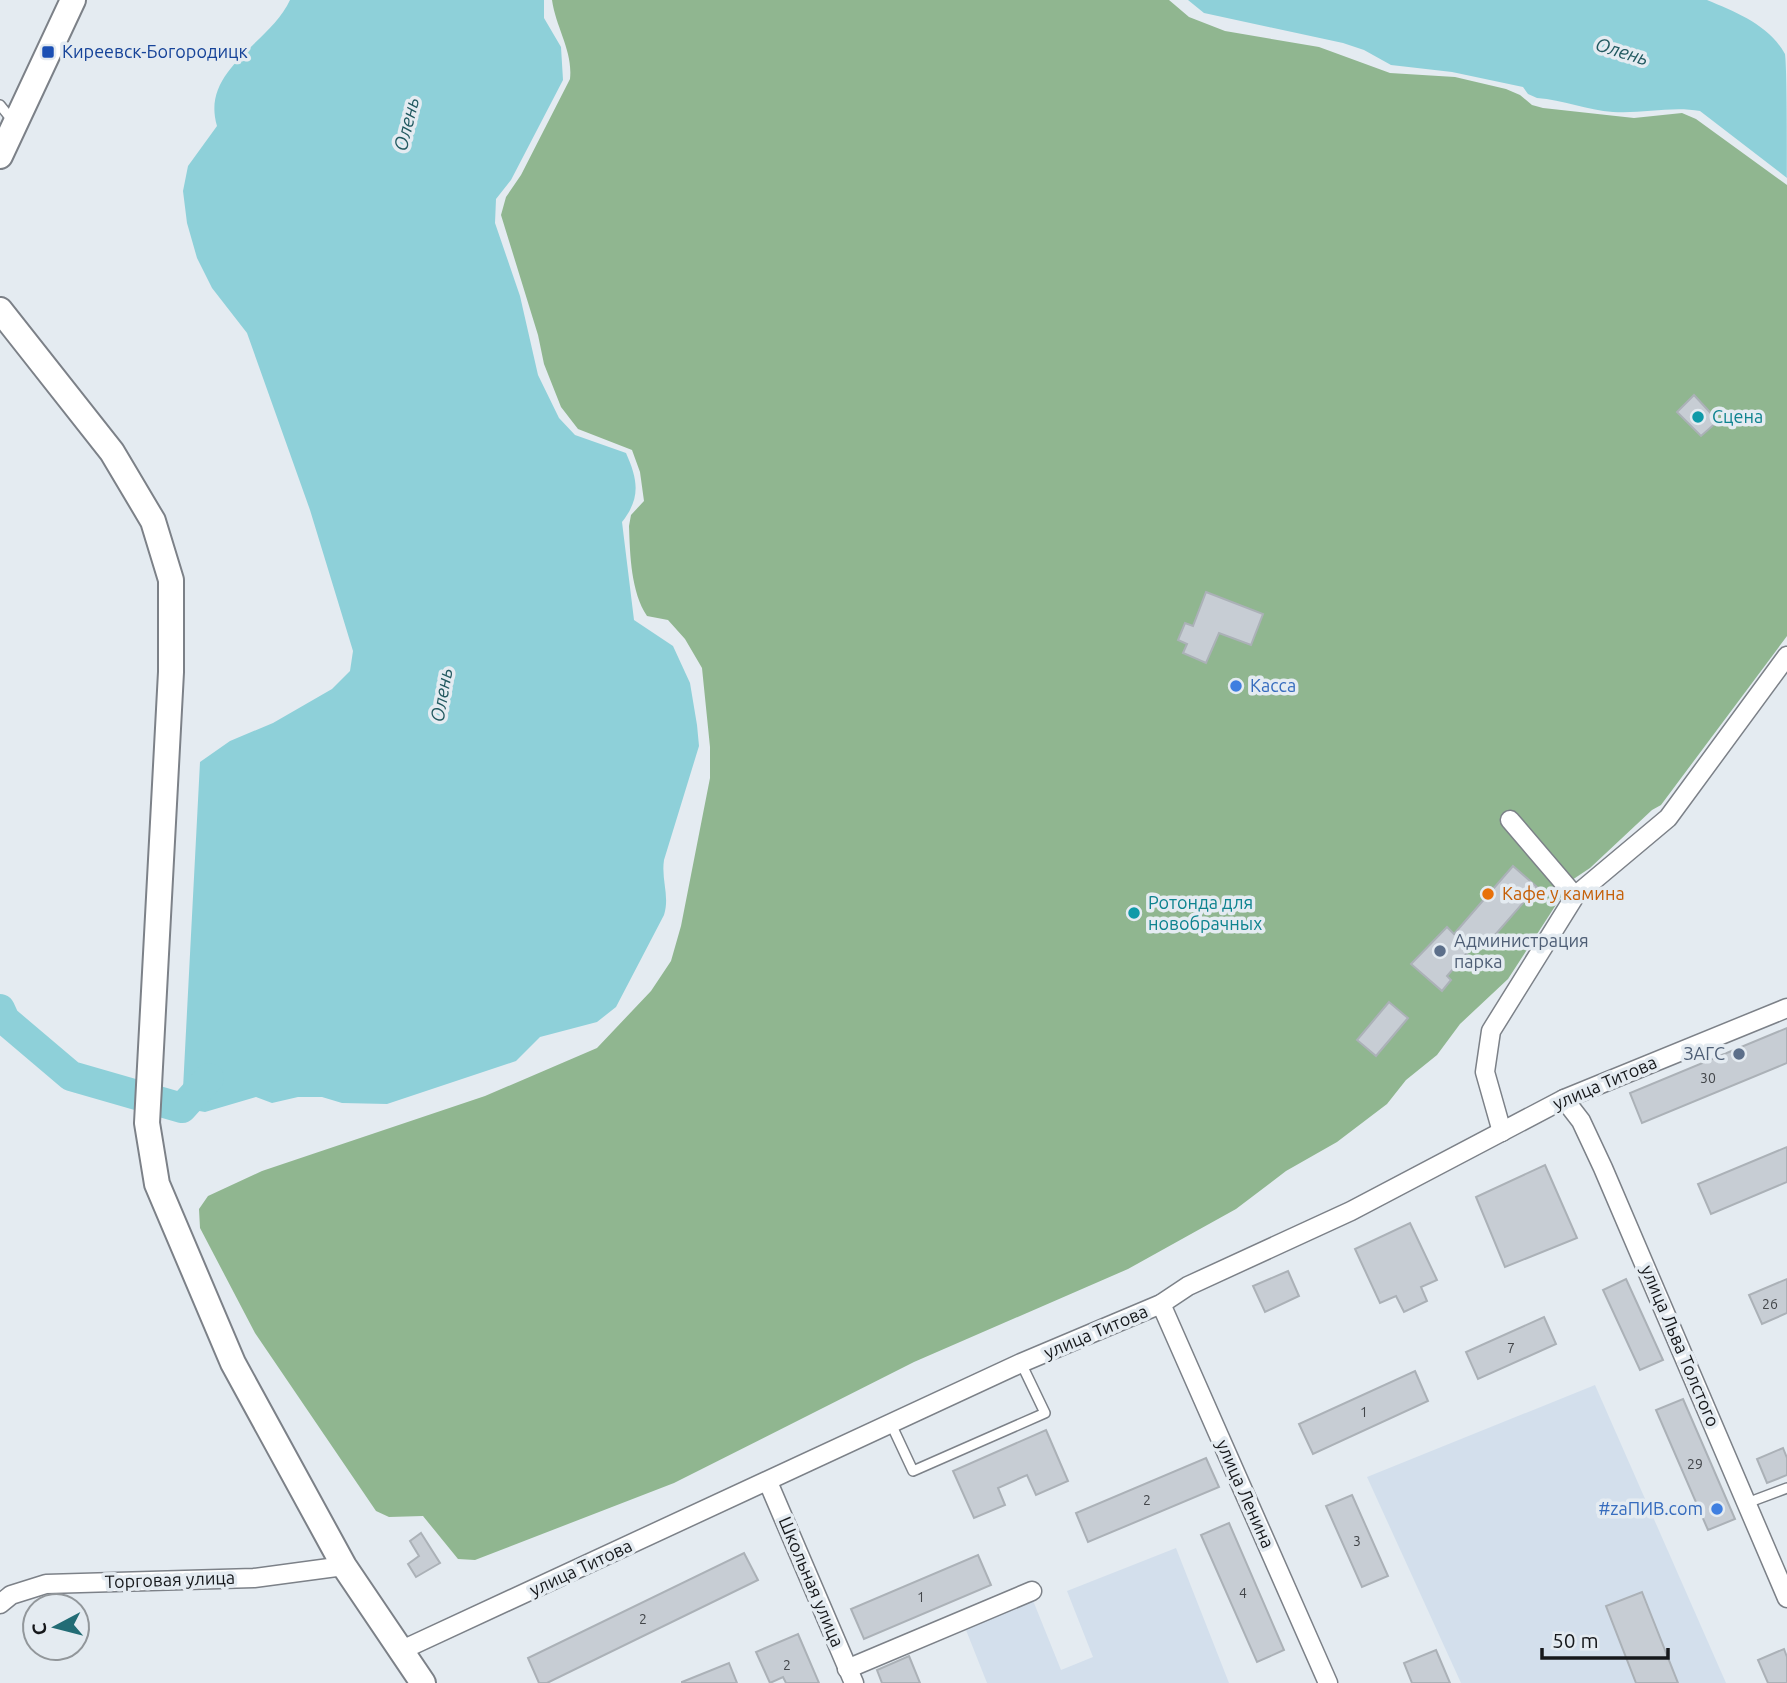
<svg xmlns="http://www.w3.org/2000/svg" width="1787" height="1683" font-family="Ubuntu,sans-serif">
<style>
.built{fill:#d3dfec}
.forest{fill:#90b690}
.water{fill:#8ed0d9}
.lines{fill:none;stroke-linecap:round;stroke-linejoin:round}
.river{stroke:#8ed0d9;stroke-width:30}
.building{fill:#c7cdd4;stroke:#abb1b7;stroke-width:2}
.service-casing{stroke:#7c8188;stroke-width:12}
.minor-casing{stroke:#7c8188;stroke-width:21}
.secondary-casing{stroke:#7c8188;stroke-width:28}
.service{stroke:#fff;stroke-width:9}
.minor{stroke:#fff;stroke-width:18}
.secondary{stroke:#fff;stroke-width:24}
.transit-dot{fill:#1a4fb4;stroke:#e4ebf1;stroke-width:2.5}
.culture-dot{fill:#0f9aa8;stroke:#e4ebf1;stroke-width:2.5}
.shop-dot{fill:#3f7fe0;stroke:#e4ebf1;stroke-width:2.5}
.food-dot{fill:#e8710a;stroke:#e4ebf1;stroke-width:2.5}
.service-dot{fill:#5c6f8a;stroke:#e4ebf1;stroke-width:2.5}
.labels{text-anchor:middle;stroke-width:7;stroke-linejoin:round;paint-order:stroke}
.number-label{font-size:14px;fill:#424549}
.transit-label{font-size:18px;fill:#164399;stroke:#e4ebf1;text-anchor:start}
.culture-label{font-size:18px;fill:#0d838f;stroke:#e4ebf1;text-anchor:start}
.shop-label{font-size:18px;fill:#366cbe;stroke:#e4ebf1;text-anchor:start}
.food-label{font-size:18px;fill:#c56008;stroke:#e4ebf1;text-anchor:start}
.service-label{font-size:18px;fill:#4e5e75;stroke:#e4ebf1;text-anchor:start}
.street-label{font-size:18px;fill:#16181b;stroke:#e4ebf1}
.water-label{font-size:19px;font-style:italic;fill:#225960;stroke:#e4ebf1}
</style>
<rect width="100%" height="100%" fill="#e4ebf1"/>
<g class="built">
<path d="M 1595,1385 L 1726,1683 L 1461,1683 L 1367,1477 Z"/>
<path d="M 1176,1548 L 1229,1683 L 987,1683 L 964,1625 L 1032,1598 L 1061,1670 L 1093,1657 L 1067,1591 Z"/>
</g>
<path class="forest" d="M 552,0 L 1169,0 L 1189,17 L 1225,31 L 1319,47 L 1390,73 L 1455,77 L 1506,89 L 1520,95 L 1532,105 L 1543,108 L 1634,118 L 1682,113 L 1696,119 L 1787,185 L 1787,636 L 1661,805 L 1652,810 L 1590,868 L 1572,880 L 1508,979 L 1460,1024 L 1437,1055 L 1406,1080 L 1387,1104 L 1337,1142 L 1286,1171 L 1236,1209 L 1128,1269 L 914,1362 L 674,1483 L 475,1560 L 458,1559 L 423,1516 L 389,1517 L 376,1511 L 255,1333 L 200,1228 L 199,1209 L 208,1196 L 262,1171 L 485,1096 L 597,1048 L 651,991 L 671,961 L 681,926 L 710,778 L 710,747 L 702,668 L 685,639 L 668,620 L 647,616 C 631,592 630,555 629,526 L 631,515 L 644,501 L 640,472 L 632,450 L 578,429 L 561,407 L 544,364 L 538,335 L 501,215 L 506,197 L 521,175 L 570,79 C 573,51 556,28 552,0 Z"/>
<g class="water">
<path d="M 290,0 L 544,0 L 544,18 L 561,47 L 563,80 L 511,180 L 496,199 L 495,223 L 520,296 L 538,375 L 559,418 L 575,435 L 626,453 C 638,480 641,498 622,522 L 634,620 L 673,646 L 690,683 L 697,725 L 699,746 L 664,860 C 661,880 670,896 664,915 L 616,1007 L 597,1022 L 540,1037 L 516,1061 L 387,1104 L 342,1103 L 322,1097 L 298,1097 L 272,1103 L 256,1097 L 205,1112 L 182,1108 L 200,762 L 230,741 L 273,723 L 332,689 L 350,671 L 353,651 L 310,510 L 247,333 L 212,288 L 197,258 L 187,223 L 183,191 L 188,166 L 217,126 C 200,69 270,44 290,0 Z"/>
<path d="M 1188,0 L 1707,0 C 1736,12 1769,25 1785,54 C 1787,66 1787,157 1787,178 L 1700,111 C 1671,106 1642,114 1613,112 C 1587,110 1563,100 1537,98 L 1528,94 L 1523,87 L 1452,72 L 1391,65 L 1364,50 L 1343,43 L 1204,13 Z"/>
</g>
<g class="lines">
<path class="river" d="M 0,1009 L 5,1020 L 71,1076 L 182,1108 L 209,1078"/>
</g>
<g class="building">
<path d="M 1694,395 L 1718,421 L 1701,436 L 1677,412 Z"/>
<path d="M 1206,592 L 1263,614 L 1251,645 L 1219,633 L 1206,663 L 1183,653 L 1187,644 L 1178,640 L 1185,623 L 1193,626 Z"/>
<path d="M 1513,866 L 1537,887 L 1488,943 L 1481,937 L 1447,976 L 1451,980 L 1442,991 L 1411,964 L 1447,927 L 1454,934 Z"/>
<circle cx="1134" cy="913" r="7"/>
<path d="M 1389,1002 L 1408,1018 L 1376,1056 L 1357,1040 Z"/>
<path d="M 1787,1028 L 1787,1063 L 1642,1123 L 1630,1093 Z"/>
<path d="M 1787,1147 L 1787,1182 L 1711,1214 L 1698,1184 Z"/>
<path d="M 1545,1165 L 1577,1238 L 1505,1267 L 1476,1197 Z"/>
<path d="M 1410,1223 L 1437,1280 L 1421,1287 L 1427,1301 L 1404,1312 L 1396,1296 L 1380,1303 L 1355,1249 Z"/>
<path d="M 1288,1271 L 1299,1296 L 1265,1312 L 1253,1286 Z"/>
<path d="M 1626,1279 L 1663,1360 L 1640,1370 L 1603,1290 Z"/>
<path d="M 1787,1279 L 1787,1313 L 1762,1324 L 1749,1295 Z"/>
<path d="M 1544,1317 L 1556,1344 L 1478,1379 L 1466,1352 Z"/>
<path d="M 1415,1371 L 1428,1401 L 1313,1454 L 1299,1424 Z"/>
<path d="M 1683,1399 L 1735,1519 L 1708,1530 L 1656,1410 Z"/>
<path d="M 1046,1430 L 1068,1481 L 1036,1495 L 1027,1475 L 998,1488 L 1005,1505 L 974,1518 L 953,1471 Z"/>
<path d="M 1783,1448 L 1787,1458 L 1787,1475 L 1767,1483 L 1757,1459 Z"/>
<path d="M 1206,1458 L 1219,1487 L 1088,1542 L 1076,1513 Z"/>
<path d="M 1352,1495 L 1388,1576 L 1362,1587 L 1326,1506 Z"/>
<path d="M 1229,1523 L 1284,1650 L 1257,1662 L 1201,1535 Z"/>
<path d="M 421,1533 L 440,1563 L 416,1577 L 408,1564 L 419,1556 L 410,1541 Z"/>
<path d="M 744,1553 L 758,1580 L 547,1683 L 539,1683 L 528,1658 Z"/>
<path d="M 978,1555 L 991,1585 L 864,1639 L 851,1609 Z"/>
<path d="M 1642,1592 L 1678,1683 L 1636,1683 L 1606,1606 Z"/>
<path d="M 798,1634 L 819,1683 L 786,1683 L 783,1677 L 770,1683 L 756,1652 Z"/>
<path d="M 1784,1649 L 1787,1657 L 1787,1683 L 1768,1683 L 1758,1660 Z"/>
<path d="M 1436,1650 L 1450,1683 L 1412,1683 L 1404,1663 Z"/>
<path d="M 909,1656 L 920,1683 L 882,1683 L 877,1670 Z"/>
<path d="M 729,1663 L 737,1683 L 682,1683 L 682,1682 Z"/>
</g>
<g class="lines">
<g class="service-casing">
<g id="service">
<path d="M 0,105 L 12,120"/>
<path d="M 891,1424 L 913,1471 L 1045,1413 L 1021,1363"/>
<path d="M 1747,1503 L 1787,1488"/>
</g>
</g>
<g class="minor-casing">
<g id="minor">
<path d="M 1510,820 L 1575,896"/>
<path d="M 1564,1099 L 1581,1121 L 1603,1168 L 1787,1598"/>
<path d="M 1502,1132 L 1485,1072 L 1491,1031 L 1575,896 L 1668,818 L 1787,656"/>
<path d="M 1161,1304 L 1328,1683"/>
<path d="M 768,1482 L 854,1683"/>
<path d="M 0,1604 L 11,1595 L 46,1584 L 254,1578 L 344,1566"/>
<path d="M 402,1650 L 1021,1363 L 1161,1304 L 1188,1286 L 1351,1211 L 1564,1099 L 1787,1008"/>
<path d="M 847,1669 L 1032,1591"/>
</g>
</g>
<g class="secondary-casing">
<g id="secondary">
<path d="M 0,156 L 73,0"/>
<path d="M 0,310 L 112,452 L 153,521 L 171,580 L 171,672 L 147,1123 L 157,1184 L 233,1363 L 344,1566 L 423,1683"/>
</g>
</g>
<use href="#service" class="service"/>
<use href="#minor" class="minor"/>
<use href="#secondary" class="secondary"/>
</g>
<rect class="transit-dot" x="41" y="45" width="14" height="14" rx="3.5"/>
<g class="culture-dot">
<circle cx="1698" cy="417" r="7"/>
<circle cx="1134" cy="913" r="7"/>
</g>
<g class="shop-dot">
<circle cx="1236" cy="686" r="7"/>
<circle cx="1717" cy="1509" r="7"/>
</g>
<circle class="food-dot" cx="1488" cy="894" r="7"/>
<g class="service-dot">
<circle cx="1440" cy="951" r="7"/>
<circle cx="1739" cy="1054" r="7"/>
</g>
<g class="labels">
<g class="number-label">
<text x="1708" y="1083">30</text>
<text x="1770" y="1309">26</text>
<text x="1511" y="1353">7</text>
<text x="1364" y="1417">1</text>
<text x="1695" y="1469">29</text>
<text x="1147" y="1505">2</text>
<text x="1357" y="1546">3</text>
<text x="1243" y="1598">4</text>
<text x="921" y="1602">1</text>
<text x="643" y="1624">2</text>
<text x="787" y="1670">2</text>
</g>
<g class="transit-label">
<text x="62" y="58">Киреевск-Богородицк</text>
</g>
<g class="culture-label">
<text x="1712" y="423">Сцена</text>
<text x="1148" y="909">Ротонда для<tspan x="1148" dy="21">новобрачных</tspan></text>
</g>
<g class="shop-label">
<text x="1250" y="692">Касса</text>
<text x="1703" y="1515" text-anchor="end">#zaПИВ.com</text>
</g>
<g class="food-label">
<text x="1502" y="900">Кафе у камина</text>
</g>
<g class="service-label">
<text x="1454" y="947">Администрация<tspan x="1454" dy="21">парка</tspan></text>
<text x="1725" y="1060" text-anchor="end">ЗАГС</text>
</g>
<g class="street-label">
<text transform="translate(1605 1083) rotate(-23)" y="6">улица Титова</text>
<text transform="translate(1096 1332) rotate(-23)" y="6">улица Титова</text>
<text transform="translate(1680 1346) rotate(67)" y="6">улица Льва Толстого</text>
<text transform="translate(1245 1494) rotate(66)" y="6">улица Ленина</text>
<text transform="translate(581 1568) rotate(-25)" y="6">улица Титова</text>
<text transform="translate(170 1580) rotate(-2)" y="6">Торговая улица</text>
<text transform="translate(811 1582) rotate(67)" y="6">Школьная улица</text>
</g>
<g class="water-label">
<text transform="translate(1622 51) rotate(17)" y="7">Олень</text>
<text transform="translate(406 124) rotate(-76)" y="7">Олень</text>
<text transform="translate(441 695) rotate(-80)" y="7">Олень</text>
</g>
</g>
<g transform="translate(56 1627) rotate(263)"><circle r="33" fill="#e4ebf1" stroke="#92979b" stroke-width="2"/>
<path d="M0-5L12 26L0 18L-12 26Z" fill="#226c75"/>
<text y="-10" font-size="19" font-weight="bold" text-anchor="middle" fill="#16181b">С</text>
</g>
<path d="M1542 1648v10h126v-10" fill="none" stroke="#16181b" stroke-width="3.5"/>
<text x="1552" y="1648" font-size="21" fill="#16181b" stroke="#e4ebf1" stroke-width="5" paint-order="stroke">50 m</text>
</svg>
